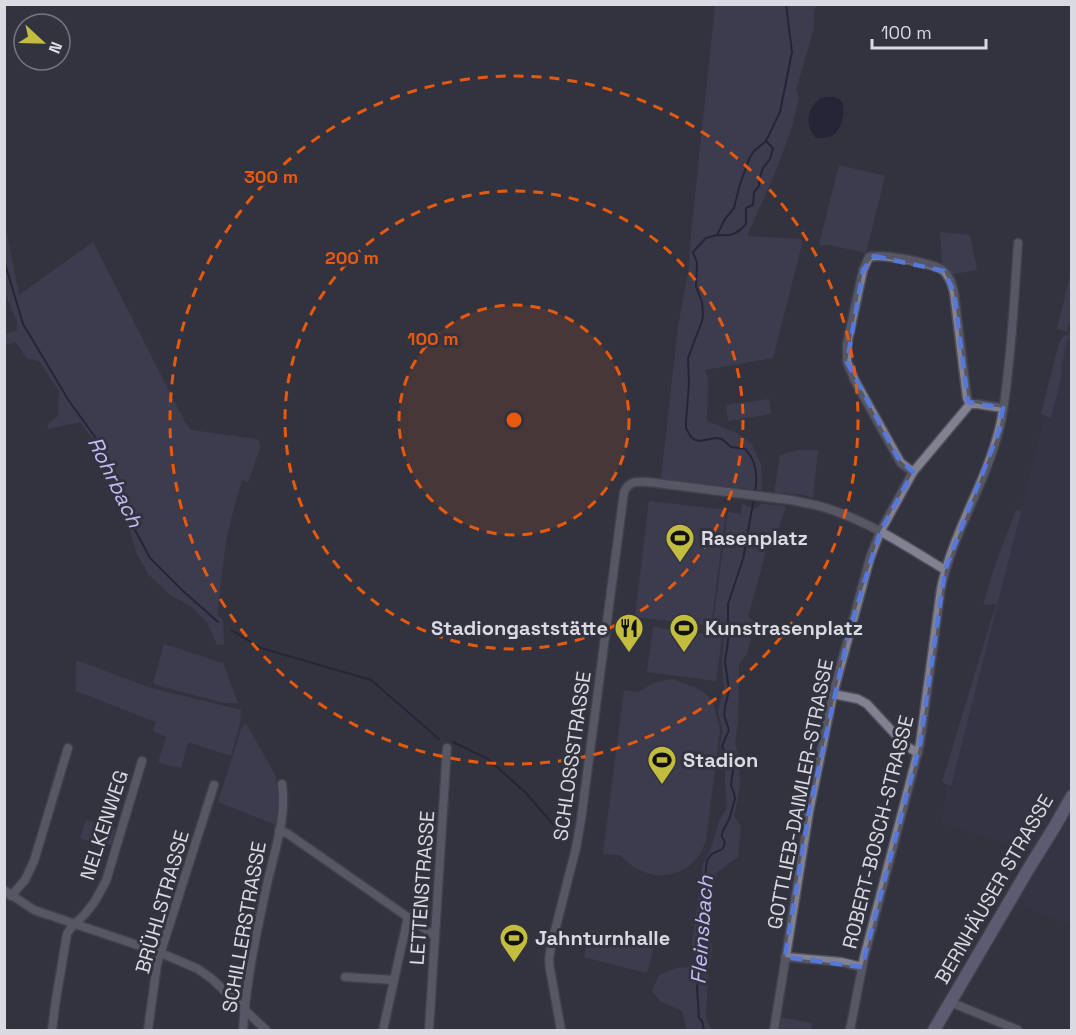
<svg xmlns="http://www.w3.org/2000/svg" width="1076" height="1035" font-family="'Space Grotesk',sans-serif">
<style>
.built{fill:#38374b}
.green{fill:#494862}
.water{fill:#17142e}
.lines{fill:none;stroke-linecap:round;stroke-linejoin:round}
.stream{stroke:#17142e;stroke-width:2}
.street-casing{stroke:#50505b;stroke-width:11}
.secondary-casing{stroke:#50505b;stroke-width:15}
.street{stroke:#828191;stroke-width:8}
.secondary{stroke:#8e8cad;stroke-width:12}
.marked{fill:none;stroke:#5678db;stroke-width:4.5;stroke-dasharray:12 8;stroke-linejoin:round}
.ring{fill:none;stroke:#e8590c;stroke-width:3;stroke-dasharray:10 8}
.labels{text-anchor:middle;stroke-width:6;stroke-linejoin:round;paint-order:stroke}
.poi-label{font-size:20px;font-weight:bold;fill:#dadae3;stroke:#333340;text-anchor:start}
.street-label{font-size:20px;fill:#dadae3;stroke:#333340}
.water-label{font-size:21px;font-style:italic;fill:#c0bdf7;stroke:#333340}
.centre{fill:#e8590c;stroke:#333340;stroke-width:3}
.ring-label{font-size:18px;text-anchor:middle;font-weight:bold;fill:#e8590c;stroke:#333340;stroke-width:6;stroke-linejoin:round;paint-order:stroke}
</style>
<rect width="100%" height="100%" fill="#333340"/>
<path class="built" d="M 1067,332 L 1071,333 L 1071,925 L 1010,901 L 1038,852 L 942,823 L 947,786 L 956,743 L 996,604 Z"/>
<g class="green">
<path d="M 709,5 L 816,5 L 814,12 L 814,28 L 796,90 L 799,98 L 792,127 L 777,168 L 747,236 L 801,239 L 802,244 L 773,358 L 705,370 L 708,380 L 707,421 L 735,432 L 751,443 L 761,464 L 762,490 L 661,480 L 678,327 L 689,268 L 691,235 L 715,6 Z"/>
<path d="M 839,165 L 885,176 L 866,253 L 830,245 L 819,245 Z"/>
<path d="M 5,223 L 19,295 L 93,242 L 185,422 L 191,430 L 256,439 L 260,442 L 260,448 L 248,482 L 242,480 L 231,519 L 226,541 L 217,615 L 223,620 L 224,645 L 217,645 L 207,622 L 192,607 L 169,594 L 149,575 L 136,552 L 125,511 L 115,492 L 99,447 L 80,422 L 49,429 L 47,425 L 58,416 L 59,391 L 39,361 L 26,358 L 16,342 L 5,345 L 5,334 L 17,330 L 17,321 L 5,293 Z"/>
<path d="M 940,232 L 970,235 L 977,270 L 953,274 L 942,263 Z"/>
<path d="M 1071,272 L 1071,316 L 1067,332 L 1057,329 Z"/>
<path d="M 1064,335 L 1071,336 L 1071,338 L 1067,340 L 1061,367 L 1062,374 L 1051,418 L 1041,413 L 1059,343 Z"/>
<path d="M 769,399 L 771,414 L 728,421 L 726,405 Z"/>
<path d="M 798,450 L 818,450 L 813,498 C 800,493 788,493 774,493 L 780,455 Z"/>
<path d="M 649,501 L 726,510 L 711,626 L 635,617 Z"/>
<path d="M 742,504 L 755,509 L 761,504 L 786,506 L 778,530 L 772,529 L 748,617 L 755,622 L 747,654 L 739,664 L 738,720 L 735,743 L 739,761 L 740,787 L 734,816 L 741,827 L 738,857 L 716,873 L 709,909 L 712,951 L 708,976 L 706,1017 L 711,1030 L 687,1030 L 682,1011 L 660,1001 L 652,991 L 659,975 L 676,968 L 695,967 L 696,956 L 692,943 L 703,864 L 711,849 L 719,821 L 727,808 L 725,783 L 725,760 L 720,745 L 723,731 L 718,711 L 724,687 L 722,663 L 724,634 L 715,634 L 714,629 L 712,629 L 728,512 L 741,514 Z"/>
<path d="M 1016,510 L 1021,511 L 951,786 L 942,782 L 996,604 L 983,605 L 994,568 Z"/>
<path d="M 653,627 L 722,636 L 716,681 L 647,672 Z"/>
<path d="M 164,644 L 223,663 L 238,703 L 224,703 L 153,684 Z"/>
<path d="M 76,660 L 151,688 L 241,710 L 240,722 L 231,756 L 188,742 L 181,768 L 158,763 L 166,737 L 153,731 L 156,722 L 76,691 Z"/>
<path d="M 672,679 L 694,687 L 705,693 L 713,703 L 720,729 L 706,841 C 703,847 701,853 697,858 C 674,884 642,879 620,855 L 603,854 L 624,690 L 638,692 L 654,683 Z"/>
<path d="M 246,723 L 276,777 L 279,808 L 276,825 L 218,802 L 241,730 Z"/>
<path d="M 86,820 L 115,829 L 111,845 L 98,841 L 97,844 L 80,838 Z"/>
<path d="M 590,930 L 654,946 L 647,973 L 584,957 Z"/>
<path d="M 778,1017 L 812,1023 L 811,1030 L 777,1030 Z"/>
</g>
<path class="water" d="M 821,98 C 826,97 833,96 837,98 C 849,102 842,128 835,134 C 830,138 822,138 816,138 C 804,125 807,107 821,98 Z"/>
<g class="lines">
<g class="stream">
<path d="M 717,235 C 732,236 736,235 746,224 L 746,208 L 753,205 L 754,192 L 759,186 L 759,180 L 763,168 L 770,159 L 773,148 L 766,141"/>
<path d="M 4,260 L 23,324 L 69,401 L 103,448 L 124,493 L 134,528 L 150,558 L 182,590 L 218,622"/>
<path d="M 755,492 C 758,476 757,461 745,449 L 731,447 L 722,439 L 715,438 L 700,441 L 695,440 L 691,437 L 686,428 L 686,422 L 689,383 L 688,358 L 702,321 L 703,315 L 702,302 L 696,287 L 697,263 L 693,252 L 706,238 L 717,235 L 725,219 L 734,208 L 740,184 L 750,157 L 754,151 L 766,141 L 780,112 L 792,52 L 786,4"/>
<path d="M 231,630 L 261,648 L 371,680 L 439,739"/>
<path d="M 453,742 L 488,759 L 526,793 L 568,842"/>
<path d="M 704,1030 L 702,1021 L 699,1018 L 697,987 L 704,945 L 701,911 L 707,860 C 709,858 710,856 712,854 C 719,849 723,853 725,842 L 722,837 L 722,833 L 730,817 L 735,799 L 734,793 L 731,785 L 734,763 L 725,752 L 722,746 L 729,730 L 724,715 L 725,707 L 729,690 L 725,662 L 728,641 L 728,604 L 743,559 L 754,498"/>
</g>
<g class="street-casing">
<g id="street">
<path d="M 970,404 L 977,404 L 1003,408"/>
<path d="M 913,472 L 901,463 L 898,458 L 855,381 L 847,362 L 847,344 L 863,270 L 869,257 C 881,253 934,263 944,271 C 950,277 952,284 954,292 L 967,398 L 970,404"/>
<path d="M 833,694 L 858,699 L 867,704 L 906,746 L 918,753"/>
<path d="M 279,830 L 288,834 L 435,936"/>
<path d="M 4,890 L 34,910 L 161,953 L 198,969 L 212,979 L 266,1030"/>
<path d="M 11,896 L 25,880 L 34,861 L 68,748"/>
<path d="M 785,957 L 841,962 L 862,967"/>
<path d="M 345,977 L 394,980"/>
<path d="M 950,1002 L 1018,1030"/>
<path d="M 52,1030 L 56,999 L 67,934 L 70,929 L 85,914 L 95,901 L 106,881 L 142,761"/>
<path d="M 148,1030 L 157,964 L 214,785"/>
<path d="M 243,1030 C 246,980 257,930 268,880 C 275,849 287,816 282,784"/>
<path d="M 383,1030 L 408,917"/>
<path d="M 429,1030 L 447,748"/>
<path d="M 561,1030 L 550,969 L 549,960 L 551,946 L 576,848 L 581,820 L 624,492 C 629,481 637,481 648,482 L 791,500 C 805,503 819,505 832,510 C 873,524 909,548 945,570"/>
<path d="M 774,1030 L 809,812 L 833,694 L 870,558 L 880,532 L 913,472 L 970,404"/>
<path d="M 850,1030 L 864,958 L 920,744 L 941,589 C 952,534 985,485 999,430 C 1004,411 1006,391 1008,371 C 1013,328 1015,286 1018,243"/>
</g>
</g>
<g class="secondary-casing">
<path id="secondary" d="M 934,1030 L 1029,868 L 1055,826 L 1072,796"/>
</g>
<use href="#street" class="street"/>
<use href="#secondary" class="secondary"/>
</g>
<path d="M0 0H1076V1035H0ZM 874,256 L 944,271 L 954,292 L 968,402 L 1003,408 L 999,431 L 945,570 L 920,744 L 862,967 L 785,957 L 809,812 L 849,632 L 880,532 L 913,472 L 898,458 L 847,362 L 863,270 Z" fill="#333340" fill-opacity=".55" fill-rule="evenodd"/>
<path class="marked" d="M 874,256 L 944,271 L 954,292 L 968,402 L 1003,408 L 999,431 L 945,570 L 920,744 L 862,967 L 785,957 L 809,812 L 849,632 L 880,532 L 913,472 L 898,458 L 847,362 L 863,270 Z"/>
<circle cx="514" cy="420" r="115" fill="#e8590c" fill-opacity=".12"/>
<g class="ring">
<circle cx="514" cy="420" r="115"/>
<circle cx="514" cy="420" r="229"/>
<circle cx="514" cy="420" r="344"/>
</g>
<defs>
<g id="stadium-pin" transform="scale(1.5)"><path d="M0 17L-7.5 6A9.5 9.5 0 1 1 7.5 6Z" fill="#c3bd3f" stroke="#333340"/><path d="M0-5a6.5 5 0 1 0 0 10a6.5 5 0 1 0 0-10ZM-3.5-1.8h7v3.6h-7Z" fill="#111"/></g>
<g id="restaurant-pin" transform="scale(1.5)"><path d="M0 17L-7.5 6A9.5 9.5 0 1 1 7.5 6Z" fill="#c3bd3f" stroke="#333340"/><path d="M-5-6h1v4h1v-4h1v4h1v-4h1v5L-1.5 .5V6h-2V.5L-5-1ZM5-6V6H3V1.5H1.5Q1.5-4 5-6Z" fill="#111"/></g>
</defs>
<g fill-rule="evenodd">
<use href="#stadium-pin" x="680" y="538"/>
<use href="#restaurant-pin" x="629" y="628"/>
<use href="#stadium-pin" x="684" y="628"/>
<use href="#stadium-pin" x="662" y="760"/>
<use href="#stadium-pin" x="514" y="938"/>
</g>
<g class="labels">
<g class="poi-label">
<text x="701" y="545">Rasenplatz</text>
<text x="608" y="635" text-anchor="end">Stadiongaststätte</text>
<text x="705" y="635">Kunstrasenplatz</text>
<text x="683" y="767">Stadion</text>
<text x="535" y="945">Jahnturnhalle</text>
</g>
<g class="street-label">
<text transform="translate(572 756) rotate(-82)" y="7">SCHLOSSSTRASSE</text>
<text transform="translate(800 794) rotate(-79)" y="7">GOTTLIEB-DAIMLER-STRASSE</text>
<text transform="translate(104 825) rotate(-72)" y="7">NELKENWEG</text>
<text transform="translate(878 832) rotate(-76)" y="7">ROBERT-BOSCH-STRASSE</text>
<text transform="translate(422 888) rotate(-86)" y="7">LETTENSTRASSE</text>
<text transform="translate(994 889) rotate(-60)" y="7">BERNHÄUSER STRASSE</text>
<text transform="translate(162 902) rotate(-74)" y="7">BRÜHLSTRASSE</text>
<text transform="translate(244 927) rotate(-80)" y="7">SCHILLERSTRASSE</text>
</g>
<g class="water-label">
<text transform="translate(115 482) rotate(64)" y="7">Rohrbach</text>
<text transform="translate(702 930) rotate(-86)" y="7">Fleinsbach</text>
</g>
</g>
<circle cx="514" cy="420" r="9" class="centre"/>
<g class="ring-label">
<text x="271" y="183">300 m</text>
<text x="352" y="264">200 m</text>
<text x="433" y="345">100 m</text>
</g>
<rect width="1076" height="1035" fill="none" stroke="#dadae3" stroke-width="12"/>
<g transform="translate(42 42) rotate(112)"><circle r="28" fill="#333340" stroke="#767681" stroke-width="1.5"/>
<path d="M0-4.5L10 22L0 15L-10 22Z" fill="#c3bd3f"/>
<text y="-9" font-size="16" font-weight="bold" text-anchor="middle" fill="#dadae3">N</text>
</g>
<path d="M872 39v9h114v-9" fill="none" stroke="#dadae3" stroke-width="3"/>
<text x="881" y="39" font-size="18" fill="#dadae3" stroke="#333340" stroke-width="4.5" paint-order="stroke">100 m</text>
</svg>
